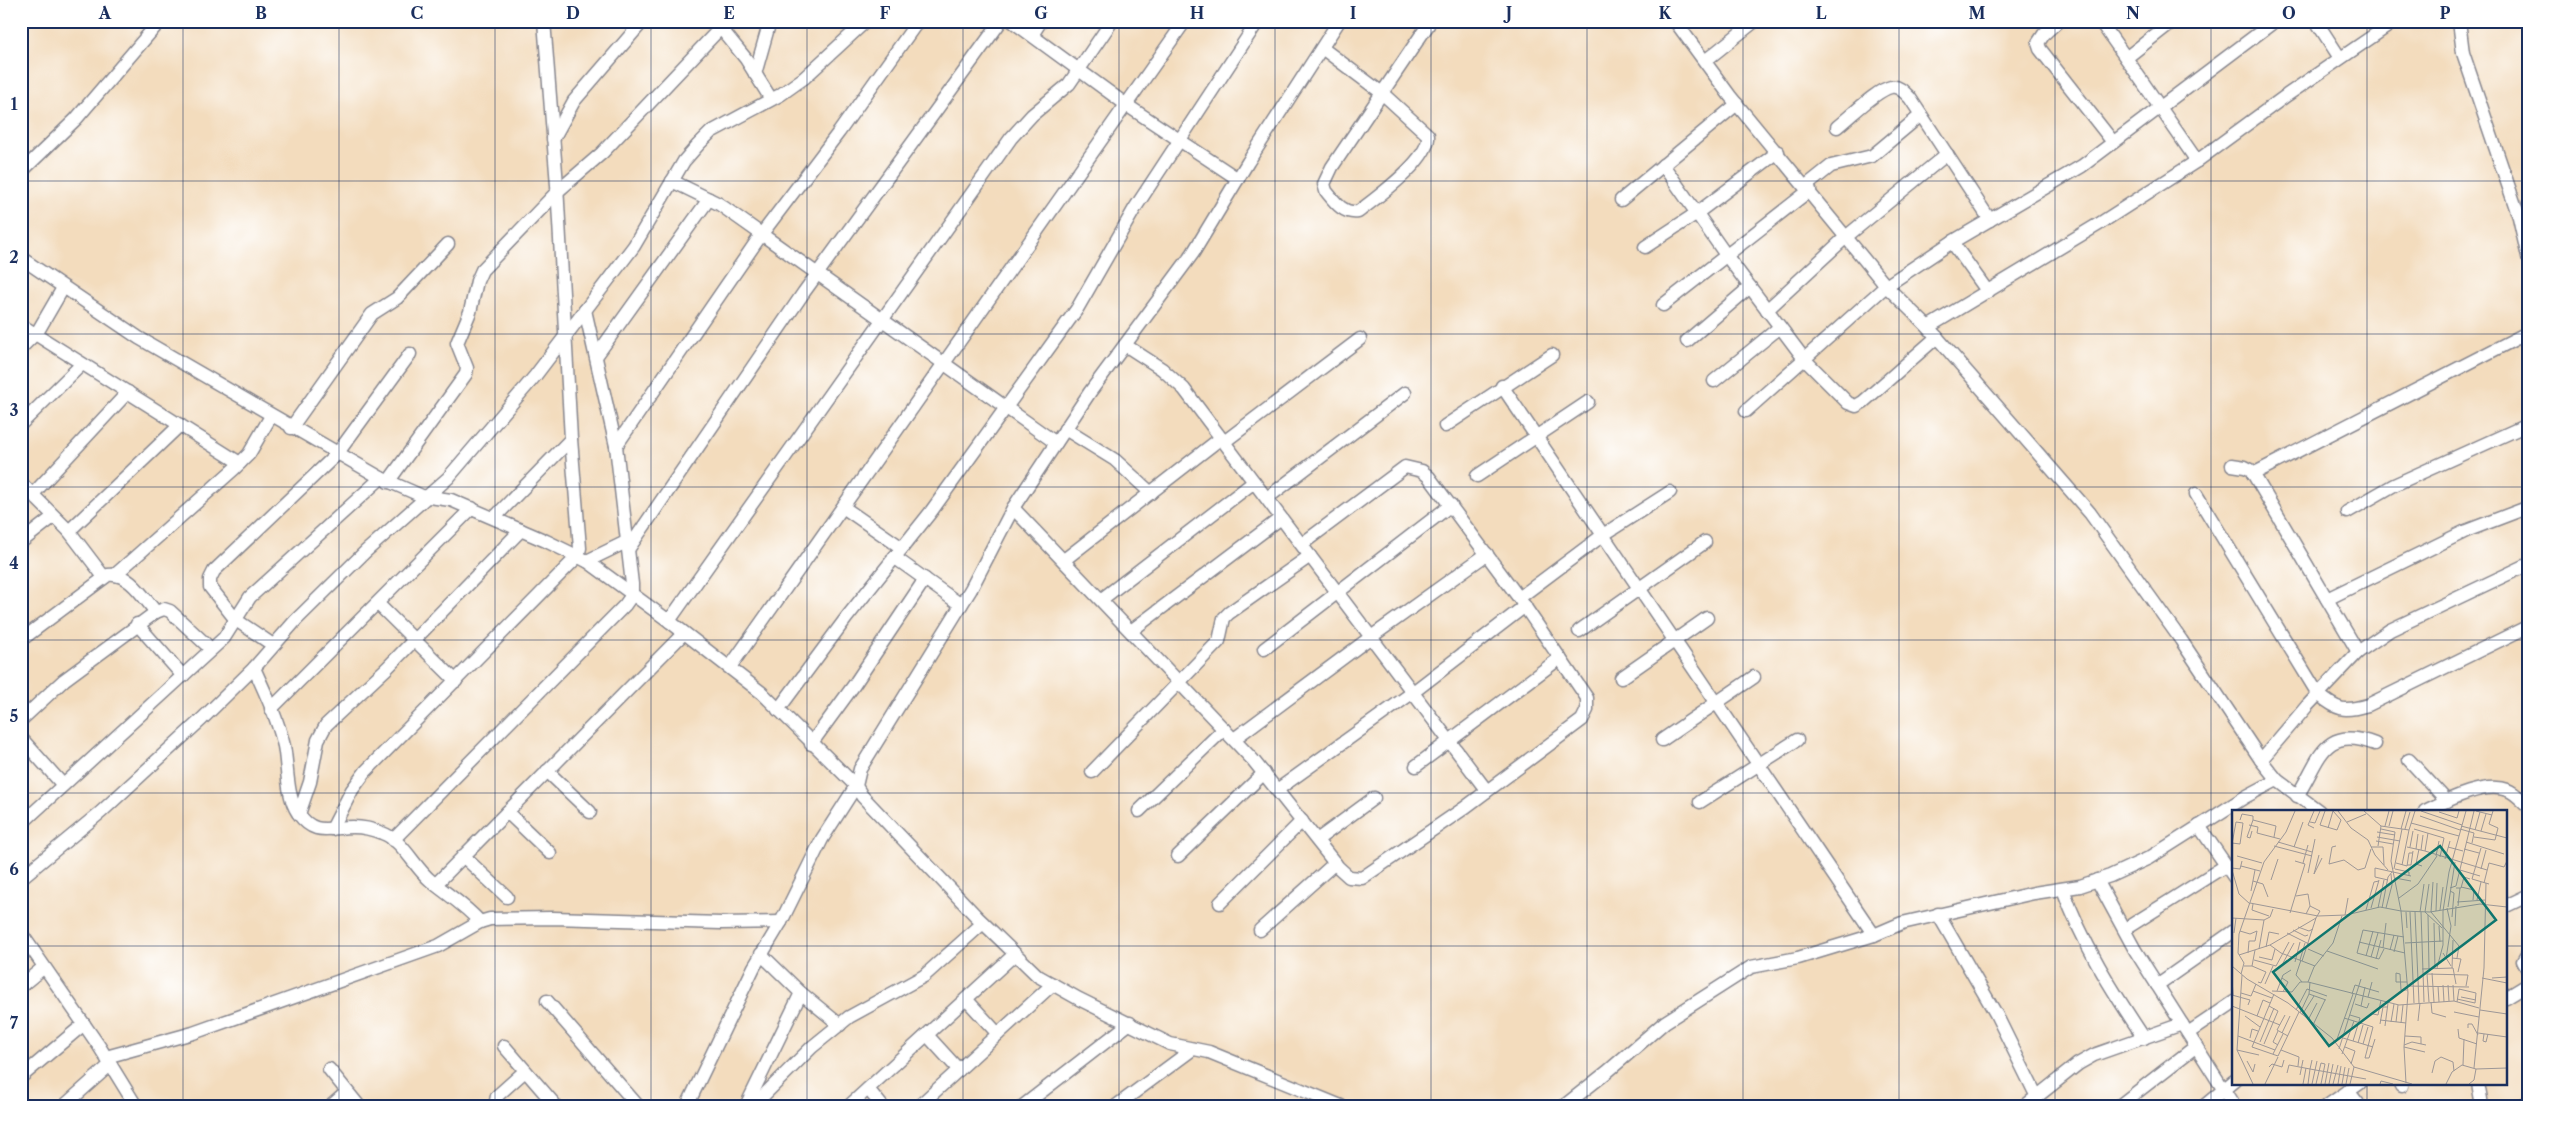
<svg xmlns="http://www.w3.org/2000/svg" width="2550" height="1127" font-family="'Libre Caslon Text',serif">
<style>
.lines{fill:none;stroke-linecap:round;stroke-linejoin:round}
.minor-casing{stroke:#87868e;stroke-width:15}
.minor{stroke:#fff;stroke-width:12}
.grid{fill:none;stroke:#1b2f5e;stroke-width:1;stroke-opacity:0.55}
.inset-road{fill:none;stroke:#9d9797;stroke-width:1}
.view{fill:#0f766e;fill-opacity:0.15;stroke:#0f766e;stroke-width:2.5}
.inset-edge{fill:none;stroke:#1b2f5e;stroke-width:2.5}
.neatline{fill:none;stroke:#1b2f5e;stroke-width:2}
.grid-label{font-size:16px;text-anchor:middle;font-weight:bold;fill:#1b2f5e}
</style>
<rect width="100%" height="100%" fill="#fff"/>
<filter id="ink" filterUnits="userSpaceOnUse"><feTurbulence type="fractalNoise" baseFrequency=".02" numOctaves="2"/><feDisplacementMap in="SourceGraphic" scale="10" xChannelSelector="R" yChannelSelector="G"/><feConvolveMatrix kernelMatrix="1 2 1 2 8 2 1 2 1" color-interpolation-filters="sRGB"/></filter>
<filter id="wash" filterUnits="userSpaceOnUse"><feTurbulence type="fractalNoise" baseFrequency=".0096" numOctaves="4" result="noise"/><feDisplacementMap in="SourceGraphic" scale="20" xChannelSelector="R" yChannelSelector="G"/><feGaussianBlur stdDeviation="1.12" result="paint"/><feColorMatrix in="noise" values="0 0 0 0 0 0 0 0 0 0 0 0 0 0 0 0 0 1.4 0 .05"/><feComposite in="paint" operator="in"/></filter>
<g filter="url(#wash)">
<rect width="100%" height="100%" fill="#f3dcbd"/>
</g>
<g filter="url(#ink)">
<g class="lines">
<g class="minor-casing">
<g id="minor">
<path d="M 715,21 L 746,59 L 771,99"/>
<path d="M 1012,21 L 1128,106 L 1238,179"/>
<path d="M 1339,21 L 1248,162 L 1193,253 L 1090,392 L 1013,508 L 971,589 L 860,769 L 856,786 L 862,796 L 977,917 L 1038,976 L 1079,999 L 1170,1044 L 1209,1052 L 1341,1106"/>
<path d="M 1675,21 L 1730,96 L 1886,286 L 1928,327 L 2090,513 L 2181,640 L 2261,760 L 2277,780"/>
<path d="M 2058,21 L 2044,34 L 2038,43 L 2040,49 L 2113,142"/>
<path d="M 2100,21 L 2126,58"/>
<path d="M 2173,21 L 2126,58 L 2197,161"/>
<path d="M 2316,21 L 2340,58"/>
<path d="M 2459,21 L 2463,53 L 2519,217 L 2529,262"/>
<path d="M 1032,35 L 1041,21"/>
<path d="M 1322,48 L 1382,93 L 1428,135 C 1431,159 1376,198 1358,212 C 1343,214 1335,202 1326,191 L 1324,184 L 1332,167 L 1428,25 L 1429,21"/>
<path d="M 1705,61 L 1755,21"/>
<path d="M 755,74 L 770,21"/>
<path d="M 1837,127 C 1850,117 1876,90 1891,87 C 1899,85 1905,93 1910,98 L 1990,220"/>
<path d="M 553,139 L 574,101 L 643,21"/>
<path d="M 1663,165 L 1726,255 L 1805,360 L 1848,403 L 1856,406 L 1863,402 L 1937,337"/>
<path d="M 21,172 L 76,119 L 160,21"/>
<path d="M 672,181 L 719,204 L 1056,443"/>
<path d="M 1806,186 L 1831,166 L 1872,156 L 1921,115"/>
<path d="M 1621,200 L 1737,104"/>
<path d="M 1952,242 L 1988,292"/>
<path d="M 1645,247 L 1697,213 L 1778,152"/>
<path d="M 21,258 L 139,338 L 381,478 L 422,496 L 451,500 L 546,541 L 587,561 L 669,621 L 762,693 L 856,786 L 822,839 L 781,922 L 754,967 L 687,1106"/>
<path d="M 1663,305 L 1810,190"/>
<path d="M 1767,310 L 1847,236 L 1947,154"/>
<path d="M 21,325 L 240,463"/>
<path d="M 1928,327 L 2099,224 L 2197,161 L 2287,95 L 2395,21"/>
<path d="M 1687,341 L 1750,287"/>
<path d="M 1125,345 L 1162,369 L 1184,389 L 1487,791"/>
<path d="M 21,348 L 38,331 L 63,288"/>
<path d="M 597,355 L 709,199"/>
<path d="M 1714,381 L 1780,327"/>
<path d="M 1502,386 L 1874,935"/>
<path d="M 1746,411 L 1886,286 L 1952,242 L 2082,166 L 2275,21"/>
<path d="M 21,424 L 82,364"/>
<path d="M 1445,426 L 1552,355"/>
<path d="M 291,428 L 372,314 L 397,298 L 448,244"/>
<path d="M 1065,429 L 1115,460 L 1151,493"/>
<path d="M 1224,442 L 1360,339"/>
<path d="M 616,446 L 761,235 L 839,132 L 918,21"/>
<path d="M 2232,465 L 2245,467 L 2251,470 L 2358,652"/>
<path d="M 2253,474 L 2529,332"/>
<path d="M 1477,476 L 1588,402"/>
<path d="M 388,482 L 466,374 L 467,368 L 457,343 L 470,312 L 477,281 L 482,270 L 558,191 L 602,153 L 727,21"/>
<path d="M 21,483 L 69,531 L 104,577"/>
<path d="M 33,494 L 128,392"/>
<path d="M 2196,494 L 2318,694 C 2338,711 2344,712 2368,705 L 2529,626"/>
<path d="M 1267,498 L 1405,393"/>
<path d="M 843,507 L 902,548"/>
<path d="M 1013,508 L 1253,760 L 1338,867 L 1349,877 L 1362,878 L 1463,809 L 1582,720 L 1587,710 L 1587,698 L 1519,598 L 1429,477 L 1422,471 L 1405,467 L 1302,544"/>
<path d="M 2347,512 L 2394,485 L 2529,424"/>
<path d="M 494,518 L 571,439"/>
<path d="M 69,531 L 180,425"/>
<path d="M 21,542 L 53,517"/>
<path d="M 629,548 L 804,292 L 1001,21"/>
<path d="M 894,557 L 961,605"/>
<path d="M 1064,560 L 1221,438"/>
<path d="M 587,561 L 628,541"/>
<path d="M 116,574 L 234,469 L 249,454 L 271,416"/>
<path d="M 1519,598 L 1603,535 L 1670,492"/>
<path d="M 1102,599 L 1254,482"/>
<path d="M 2327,599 L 2466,531 L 2529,507"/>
<path d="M 378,604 L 456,681"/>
<path d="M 669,621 L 1011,138 L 1032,115 L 1069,84 L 1112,21"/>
<path d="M 137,624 L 183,676"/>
<path d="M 1131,631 L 1281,518"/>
<path d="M 1579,631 L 1705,542"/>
<path d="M 21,640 L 108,575 C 129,572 143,597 156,612"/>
<path d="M 273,645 L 236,620 L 210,587 L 210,579 L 214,571 L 337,454 L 410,354"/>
<path d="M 1264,649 L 1451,505"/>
<path d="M 730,667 L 1185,21"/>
<path d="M 254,668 C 265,692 278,720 284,746 C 288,767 286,795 298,813 C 315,837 328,827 353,827 C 363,827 372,829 382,833 C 403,840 414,867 431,881 C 448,895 465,905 480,922"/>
<path d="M 1621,678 L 1707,618"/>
<path d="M 271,709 L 472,508"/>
<path d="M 778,710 L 847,617 L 930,513 L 1077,309 L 1135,208 L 1258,21"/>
<path d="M 21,720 L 64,680 L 156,612 L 164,609 L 170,611 L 211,649"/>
<path d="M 21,738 L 63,785"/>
<path d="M 1234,739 L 1371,637 L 1487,554"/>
<path d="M 1662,740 L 1754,677"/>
<path d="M 811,744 L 854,685 L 925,579"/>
<path d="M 2261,760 L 2307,706 L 2358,652 L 2390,630 L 2529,564"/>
<path d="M 2409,760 L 2447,801"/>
<path d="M 1416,766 L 1560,658"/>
<path d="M 547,771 L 590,812"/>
<path d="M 1092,772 L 1219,641 L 1224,618 L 1229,613 L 1310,556"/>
<path d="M 1277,790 L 1412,693 L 1525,606"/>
<path d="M 2297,796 C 2320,761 2322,724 2375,744"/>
<path d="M 1700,802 L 1797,740"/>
<path d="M 1139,811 L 1224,729"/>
<path d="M 2425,811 C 2446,801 2484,781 2507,790 C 2515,792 2523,802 2529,807"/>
<path d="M 507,812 L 550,853"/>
<path d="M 299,814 L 310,782 L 318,740 L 326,725 L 387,668 L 521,530"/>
<path d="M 21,824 L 224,638 L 250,597 L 381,478"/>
<path d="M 2199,826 L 2234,877"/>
<path d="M 332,829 L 352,790 L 366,771 L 578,556 L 580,548 L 571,439 L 557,185 L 544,21"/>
<path d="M 393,840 L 625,605 L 632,595 L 632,584 L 616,446 L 585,310"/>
<path d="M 1317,840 L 1374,798"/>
<path d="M 463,856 L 507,897"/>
<path d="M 1178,856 L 1264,773"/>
<path d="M 21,878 L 101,812 L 202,719 L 254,668 L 296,620 L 365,552 L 448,478 L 535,376 L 634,246 L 684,161 L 698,145 L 711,132 L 780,95 L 804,78 L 866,21"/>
<path d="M 2097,880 L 2135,950 L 2234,1106"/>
<path d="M 436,884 L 684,633"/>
<path d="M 2063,889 C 2082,943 2112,990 2144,1038"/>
<path d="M 1220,903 L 1302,821"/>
<path d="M 2506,906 L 2529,895"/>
<path d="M 1938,914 L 1996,1014 L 2037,1097"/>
<path d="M 2125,929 L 2225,866"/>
<path d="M 1260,930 L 1335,863"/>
<path d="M 21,933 L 99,1046 L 136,1106"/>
<path d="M 2529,951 L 2523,961 L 2529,972"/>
<path d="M 761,954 L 801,993 L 840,1025"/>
<path d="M 2157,985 L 2234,931"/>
<path d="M 21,986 L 44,967"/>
<path d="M 2506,998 L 2529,984"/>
<path d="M 966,999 L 998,1034"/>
<path d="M 547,1001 L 638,1106"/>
<path d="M 2188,1033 L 2234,1002"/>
<path d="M 927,1035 L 959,1070"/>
<path d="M 504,1046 L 556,1106"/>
<path d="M 106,1057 L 193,1033 L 438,946 L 480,922 L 490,919 L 553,918 L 721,923 L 781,922"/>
<path d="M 329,1069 L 359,1106"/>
<path d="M 21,1077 L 84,1024"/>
<path d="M 2400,1083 L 2401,1086"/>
<path d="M 2478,1083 L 2482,1106"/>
<path d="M 868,1089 L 882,1106"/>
<path d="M 2348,1091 L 2360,1106"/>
<path d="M 64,1106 L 111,1064"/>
<path d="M 331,1106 L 347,1092"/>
<path d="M 495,1106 L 497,1096 L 525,1071"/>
<path d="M 746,1106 L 801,993"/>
<path d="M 753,1106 L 812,1047 L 849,1017 L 924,976 L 983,923"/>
<path d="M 849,1106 L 1015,954"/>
<path d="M 919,1106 L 1053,984"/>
<path d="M 1023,1106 L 1130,1023"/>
<path d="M 1116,1106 L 1193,1049"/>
<path d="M 1564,1106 L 1607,1072 L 1665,1022 L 1751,967 L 1798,958 L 1874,935 L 1902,923 L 2034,893 L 2080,886 L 2110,876 L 2149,858 L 2245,797 L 2277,780 L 2319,811"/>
<path d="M 2025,1106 L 2078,1064 L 2094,1055 L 2182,1024"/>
<path d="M 2119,1106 L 2195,1047"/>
<path d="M 2204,1106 L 2234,1081"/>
<path d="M 2327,1106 L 2360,1083"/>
<path d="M 2520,1106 L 2529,1101"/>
</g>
</g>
<use href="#minor" class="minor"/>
</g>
</g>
<path class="grid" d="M 183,21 L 183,1106M 339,21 L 339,1106M 495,21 L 495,1106M 651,21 L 651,1106M 807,21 L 807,1106M 963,21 L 963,1106M 1119,21 L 1119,1106M 1275,21 L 1275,1106M 1431,21 L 1431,1106M 1587,21 L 1587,1106M 1743,21 L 1743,1106M 1899,21 L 1899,1106M 2055,21 L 2055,1106M 2211,21 L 2211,1106M 2367,21 L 2367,811M 21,181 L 2529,181M 21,334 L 2529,334M 21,487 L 2529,487M 21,640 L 2529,640M 21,793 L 2529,793M 21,946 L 2234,946M 2506,946 L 2529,946M 2367,1083 L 2367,1106"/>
<g transform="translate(2232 810)">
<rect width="275" height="275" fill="#f3dcbd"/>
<path class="inset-road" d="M 82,1 L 76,15 L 82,18M 93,1 L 88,15 L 105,20 L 109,10 L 101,1M 106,1 L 119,18 L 136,30 L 143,45 L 156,60M 132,1 L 149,16M 189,1 L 230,15M 244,1 L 260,5M 207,2 L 225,8 L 227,1M 188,6 L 228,20M 8,10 L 10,4 L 21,6 L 21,10M 78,12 L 83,13 L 88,1M 115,12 L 134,4M 179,13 L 227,26M 17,15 L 26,17 L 25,23 L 48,29M 153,16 L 157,1M 157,16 L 161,1M 229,16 L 275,28M 96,18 L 101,1M 149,19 L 163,22 L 159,51 L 169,101 L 198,102 L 248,94 L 275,97M 169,19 L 174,1M 173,19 L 178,2M 182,19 L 212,28 L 208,47M 228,19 L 242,23 L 240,33M 243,20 L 248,2M 20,21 L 18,28 L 15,27 L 21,10 L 44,16 L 42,27M 249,21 L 254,4M 145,22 L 163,25M 196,23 L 193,41 L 255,60M 145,27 L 168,31M 242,27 L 263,30 L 266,18 L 257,14 L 261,1M 144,31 L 161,34M 46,32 L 80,42M 234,32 L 272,44M 0,34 L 4,12 L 11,13 L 8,34 L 0,33M 42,36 L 80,46M 104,36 L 100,37 L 97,54 L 112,50 L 126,60 L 133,58 L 139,39M 146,36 L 149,16 L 177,20 L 183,1M 62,37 L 71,12M 139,37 L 151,37 L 152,55M 175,37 L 193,41M 178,37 L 181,21M 216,37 L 231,41M 249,38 L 240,69 L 257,74M 184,39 L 186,24M 187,39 L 184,54 L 190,56M 232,39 L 247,43M 189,40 L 191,25M 87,45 L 82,64 L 90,48M 5,46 L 30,53M 204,46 L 207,31M 213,49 L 218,31M 71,53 L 76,35M 164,53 L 175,56 L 177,43 L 181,43M 170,55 L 177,20M 175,55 L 179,55 L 181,41M 9,56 L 28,61M 0,58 L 8,59 L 10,51M 162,59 L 170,19M 163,59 L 177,62 L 177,66M 249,59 L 254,40M 0,60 L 7,84 L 18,94M 228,60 L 248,66M 76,63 L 83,29M 163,68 L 179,71M 39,70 L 46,49M 156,70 L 143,67 L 143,58 L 179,66M 21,71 L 31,74 L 36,87M 201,72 L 199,102 L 227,136 L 225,148M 252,73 L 257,53 L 272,57 L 275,51M 197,74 L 193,102 L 210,118M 229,77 L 242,80 L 241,90M 218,78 L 224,76 L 242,1M 224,78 L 229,78 L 232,67 L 238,69M 19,81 L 23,60M 218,81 L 222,83 L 220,107M 64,86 L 76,84 L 78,96M 167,88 L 186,74 L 205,46M 245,90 L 249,72M 225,92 L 253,90M 18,93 L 86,106 L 114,105 L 148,97 L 169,101 L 176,183 L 172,237 L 174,273M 21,94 L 20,100 L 37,106M 226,96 L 228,78M 216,97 L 223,52M 139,98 L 147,70M 146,98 L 152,70M 150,98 L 156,67 L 160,62M 154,98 L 160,75 L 159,64M 134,100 L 142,72 L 147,71M 208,100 L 211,77M 204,101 L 205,73M 174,102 L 175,118M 178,102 L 182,193M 183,102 L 187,193M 188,102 L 192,74M 189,102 L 192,192M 58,103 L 73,54 L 63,51M 113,105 L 116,88M 196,105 L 197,159M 0,108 L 32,110 L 38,107 L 41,99M 202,113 L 203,159M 207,116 L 208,132M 223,116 L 224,96M 66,117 L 77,121 L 81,119M 61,120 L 73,126 L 76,125M 8,121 L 18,124 L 25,121 L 23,131 L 17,131 L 16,143M 2,123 L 4,108M 55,123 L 77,134M 127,132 L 173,143M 173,133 L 211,131M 38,135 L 49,143 L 83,156M 34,137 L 37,122 L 47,124M 151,138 L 154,113M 27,139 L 32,110M 76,139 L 92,146M 152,139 L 147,149 L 125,143 L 131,120 L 172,127M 158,140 L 162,125M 95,141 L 146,159M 162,142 L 166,126M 211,143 L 219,156M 7,145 L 38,135 L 84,108 L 88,101 L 78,96 L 74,104M 134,146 L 141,121M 27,147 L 40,150 L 43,139M 139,147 L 146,123M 220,148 L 229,149 L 226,162M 144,149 L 149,130M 214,149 L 219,116 L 215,98M 22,150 L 44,156 L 57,132M 68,150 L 73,133M 69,150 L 64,165 L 70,172M 70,151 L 84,108M 63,152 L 68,132M 51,153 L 62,133M 0,156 L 15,169 L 56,193 L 100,228 L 122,257 L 180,274M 12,156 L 20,156 L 23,140M 20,156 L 34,162 L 29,173 L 26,172M 205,158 L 211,135 L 211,101 L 217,62 L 234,1M 220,158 L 221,130M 190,159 L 221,158 L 224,174M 164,163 L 168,164 L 169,180 L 175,180M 164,163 L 164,172 L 175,172M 200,163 L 202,192M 9,164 L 12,153 L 6,143 L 7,124 L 32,52 L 54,22 L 63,1M 195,164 L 236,165 L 234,176M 195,164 L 197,192M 10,165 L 5,240 L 21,274M 0,168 L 1,185M 50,168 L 56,172 L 51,182M 250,168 L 275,173M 260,168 L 275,167M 76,172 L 167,195 L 222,191 L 247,198M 33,174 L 41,156M 211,175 L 212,192M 216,175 L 217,191M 221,175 L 222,191M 175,176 L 237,177M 206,176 L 207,192M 21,181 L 40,188M 40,181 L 60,182 L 68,172 L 76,172 L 82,157 L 101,133 L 110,106M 45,181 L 51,165 L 59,160M 9,183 L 19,186 L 24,174M 42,184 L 20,237 L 46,246 L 67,202M 77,184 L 94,190M 120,184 L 123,175 L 147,182M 0,185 L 18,190 L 16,195M 136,187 L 140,172M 229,187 L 244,190M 199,192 L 200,203 L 214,207M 225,192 L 227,179 L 244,183 L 243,193 L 225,189M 123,194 L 135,198 L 137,193M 0,196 L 48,215M 129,196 L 133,177M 64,200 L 75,179 L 95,186M 248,200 L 275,204M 222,202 L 247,207M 68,203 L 77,184 L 78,172M 141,204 L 146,205 L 149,190M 53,205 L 45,220 L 56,226M 70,205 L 82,186M 118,205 L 128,208 L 121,231M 13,206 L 28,217M 25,206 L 31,190 L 38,193M 76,210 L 85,193M 148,210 L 174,213M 122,211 L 141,217 L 133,248 L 137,248 L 143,229M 186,211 L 188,193M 159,212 L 162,194M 164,212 L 166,195M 169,213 L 171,195M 148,214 L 151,197 L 156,197M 81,215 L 93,190M 153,216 L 156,193M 236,218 L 236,214 L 240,214 L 246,225M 226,219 L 227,228 L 245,234M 50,223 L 58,206M 246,223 L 275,227M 252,224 L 251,231 L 254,232 L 256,224M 6,226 L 43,240M 173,226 L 189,227 L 189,234M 18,228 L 20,219 L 26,221M 111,228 L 141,237M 28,232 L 42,198M 104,232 L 121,184M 126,233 L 131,215M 32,234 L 46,201 L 37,196M 131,234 L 136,217M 46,235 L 41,232 L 46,221M 172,235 L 180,232 L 194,235M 113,237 L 123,241 L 119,254M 172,237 L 193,242M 107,239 L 129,169M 5,240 L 27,245M 49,240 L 67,247 L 66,256M 41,244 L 51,224M 110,244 L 122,211 L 112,208M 15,251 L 21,262 L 23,254M 231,255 L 232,229M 37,257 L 40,254 L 50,257 L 52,250M 242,258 L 252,158 L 254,73M 55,263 L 57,255 L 78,259 L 80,250M 200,263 L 203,251 L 209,247 L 221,252 L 222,261M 68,265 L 71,250M 33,274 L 46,247M 71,274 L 74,258M 76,274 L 78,259 L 134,269M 80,274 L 85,251M 84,274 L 89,253 L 93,254M 89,274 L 93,254M 93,274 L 97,253M 97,274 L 101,254M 101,274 L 106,255M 106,274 L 109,256M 110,274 L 113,257M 114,274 L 117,258M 118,274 L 122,257M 148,274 L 149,271 L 161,274M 214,274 L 220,262 L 230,255 L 244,259 L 275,258M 237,274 L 242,270 L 244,259"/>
<path class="view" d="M 208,36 L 264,110 L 97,236 L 41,162 Z"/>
<rect width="275" height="275" class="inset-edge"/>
</g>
<rect width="2550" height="1127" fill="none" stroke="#fff" stroke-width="55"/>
<rect x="28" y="28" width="2494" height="1072" class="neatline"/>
<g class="grid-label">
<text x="105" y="19">A</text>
<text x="261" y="19">B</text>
<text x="417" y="19">C</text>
<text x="573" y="19">D</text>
<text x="729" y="19">E</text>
<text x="885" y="19">F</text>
<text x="1041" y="19">G</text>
<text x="1197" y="19">H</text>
<text x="1353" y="19">I</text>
<text x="1509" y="19">J</text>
<text x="1665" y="19">K</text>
<text x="1821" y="19">L</text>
<text x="1977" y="19">M</text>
<text x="2133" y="19">N</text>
<text x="2289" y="19">O</text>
<text x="2445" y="19">P</text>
<text x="14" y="110">1</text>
<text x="14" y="263">2</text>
<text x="14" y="416">3</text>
<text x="14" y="569">4</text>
<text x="14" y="722">5</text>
<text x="14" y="875">6</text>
<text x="14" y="1029">7</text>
</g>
</svg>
